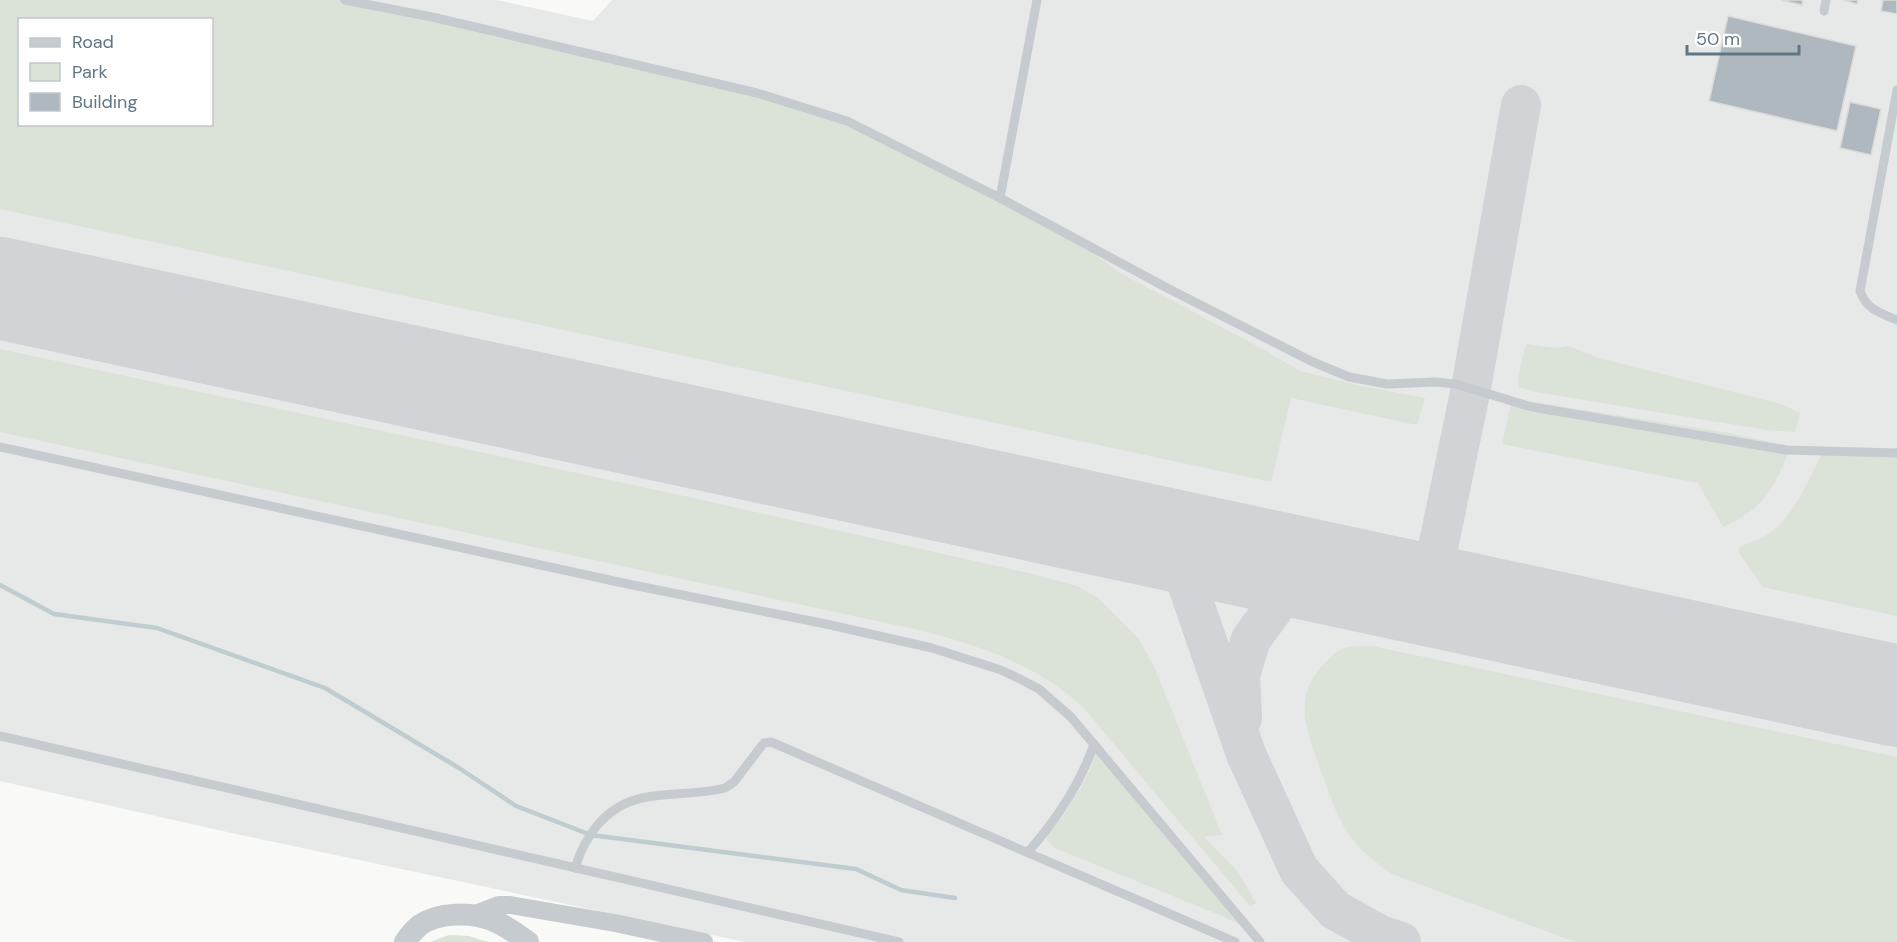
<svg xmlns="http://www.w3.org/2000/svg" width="1897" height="942" font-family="'DM Sans',sans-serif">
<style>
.built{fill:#e7e8e8;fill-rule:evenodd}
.green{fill:#dbe2d7;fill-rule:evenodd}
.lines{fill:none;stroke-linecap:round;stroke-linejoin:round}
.stream{stroke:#bfccd0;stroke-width:4.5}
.taxiway{stroke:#d0d4d6;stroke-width:40}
.runway{stroke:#d0d4d6;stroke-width:102}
.building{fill:#afb8bf;stroke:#dbdbd9;stroke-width:1.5}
.service{stroke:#c6cbcf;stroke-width:9}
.minor{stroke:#c6cbcf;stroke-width:18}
.tertiary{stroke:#c6cbcf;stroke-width:22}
</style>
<rect width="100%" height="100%" fill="#f9f9f7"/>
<path class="built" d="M 0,0 L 497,0 L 593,21 L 612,0 L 1897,0 L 1897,942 L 745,942 L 227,832 L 0,781 ZM 20,20 L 212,20 L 212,124 L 20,124 Z"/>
<g class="green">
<path d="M 0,0 L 357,0 L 827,110 L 1085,247 L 1120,273 L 1259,347 L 1300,371 L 1357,385 L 1425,398 L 1417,425 L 1291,398 L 1271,482 L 0,209 ZM 20,20 L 212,20 L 212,124 L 20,124 Z"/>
<path d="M 1526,344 L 1555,348 L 1568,346 L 1599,358 L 1781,404 L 1800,413 L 1795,432 L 1767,430 L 1535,392 L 1519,387 L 1518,377 Z"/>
<path d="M 0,349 L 684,496 L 1033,574 L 1077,586 L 1098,598 L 1139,639 L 1156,671 L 1222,835 L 1204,837 L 1238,872 L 1256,903 L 1250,906 L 1083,707 C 1037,665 979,645 919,630 L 0,432 Z"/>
<path d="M 1515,399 L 1723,432 L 1791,446 C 1782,470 1770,498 1748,513 C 1740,519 1731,523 1723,527 L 1698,483 L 1502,444 L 1511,404 Z"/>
<path d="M 1823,451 L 1897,452 L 1897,616 L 1763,587 L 1738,551 L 1740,547 C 1750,542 1761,539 1770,533 C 1795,515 1809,478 1823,451 Z"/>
<path d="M 1372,646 L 1897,757 L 1897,942 L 1575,942 L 1392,874 C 1378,864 1365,855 1354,841 C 1338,822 1330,795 1321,771 C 1308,733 1291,699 1323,665 C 1329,659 1337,650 1344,648 C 1353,646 1363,646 1372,646 Z"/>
<path d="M 1098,747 L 1110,758 L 1260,935 L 1222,916 L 1055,848 L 1046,839 L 1051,829 L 1062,818 L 1081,787 L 1093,763 L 1094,755 Z"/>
<path d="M 449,935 L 469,936 L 488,942 L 430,942 Z"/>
</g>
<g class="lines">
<path class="stream" d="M 0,585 L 54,614 L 157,628 L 325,688 L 459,768 L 516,806 L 591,835 L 856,869 L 901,890 L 955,898"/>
<g class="taxiway">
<path d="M 1172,540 L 1246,754 L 1299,870 L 1335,910 L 1380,935 L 1401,942"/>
<path d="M 1428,596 L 1471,388 L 1521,105"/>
<path d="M 1242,718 L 1240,675 L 1251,639 L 1279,601 L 1318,572"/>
</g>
<path class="runway" d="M 0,288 L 1897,696"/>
</g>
<g class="building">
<path d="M 1781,0 L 1803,0 L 1802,5 Z"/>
<path d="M 1843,0 L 1858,0 L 1857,4 Z"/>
<path d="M 1883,0 L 1897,0 L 1897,14 L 1881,11 Z"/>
<path d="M 1728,16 L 1856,46 L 1837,131 L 1709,101 Z"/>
<path d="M 1850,102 L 1881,109 L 1871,155 L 1840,148 Z"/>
</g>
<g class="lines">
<g class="service">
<path d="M 345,0 L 432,17 L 757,93 L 847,121 L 1000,198 L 1169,289 L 1313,362 L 1349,377 L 1387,384 L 1435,382 L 1456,384 L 1532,407 L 1786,450 L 1897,453"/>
<path d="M 1824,11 L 1826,0"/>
<path d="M 1897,90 L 1860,291 C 1866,309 1880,313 1897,320"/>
<path d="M 1000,198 L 1037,0"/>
<path d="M 0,447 L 623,583 L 826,624 L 932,648 L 1001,670 L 1020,679 L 1039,689 L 1071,717 L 1260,942"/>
<path d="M 0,736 L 899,942"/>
<path d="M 1028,852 C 1057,819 1080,785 1094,744"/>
<path d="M 575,868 C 585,835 606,806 642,798 C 669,792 698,795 725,788 L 734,782 L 760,748 L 764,743 L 771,742 L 1235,942"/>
</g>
<path class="minor" d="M 473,915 L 499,905 L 510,905 L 615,923 L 704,942"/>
<path class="tertiary" d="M 405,942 C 409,936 414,930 420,925 C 439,912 472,912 492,920 C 505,925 517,934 528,942"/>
</g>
<rect x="18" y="18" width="195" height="108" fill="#ffffff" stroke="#c0c8ce" stroke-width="1.5"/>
<rect x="30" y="38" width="30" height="9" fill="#c6cbcf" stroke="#c0c8ce" stroke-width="1.5"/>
<text x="72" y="48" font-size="18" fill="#617685">Road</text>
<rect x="30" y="63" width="30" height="18" fill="#dbe2d7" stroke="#c0c8ce" stroke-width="1.5"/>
<text x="72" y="78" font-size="18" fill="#617685">Park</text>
<rect x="30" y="93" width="30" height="18" fill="#afb8bf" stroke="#c0c8ce" stroke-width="1.5"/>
<text x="72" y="108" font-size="18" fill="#617685">Building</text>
<path d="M1687 45v9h112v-9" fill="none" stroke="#617685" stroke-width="3"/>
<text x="1696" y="45" font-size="18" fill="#617685" stroke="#ffffff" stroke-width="4.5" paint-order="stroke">50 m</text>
</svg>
